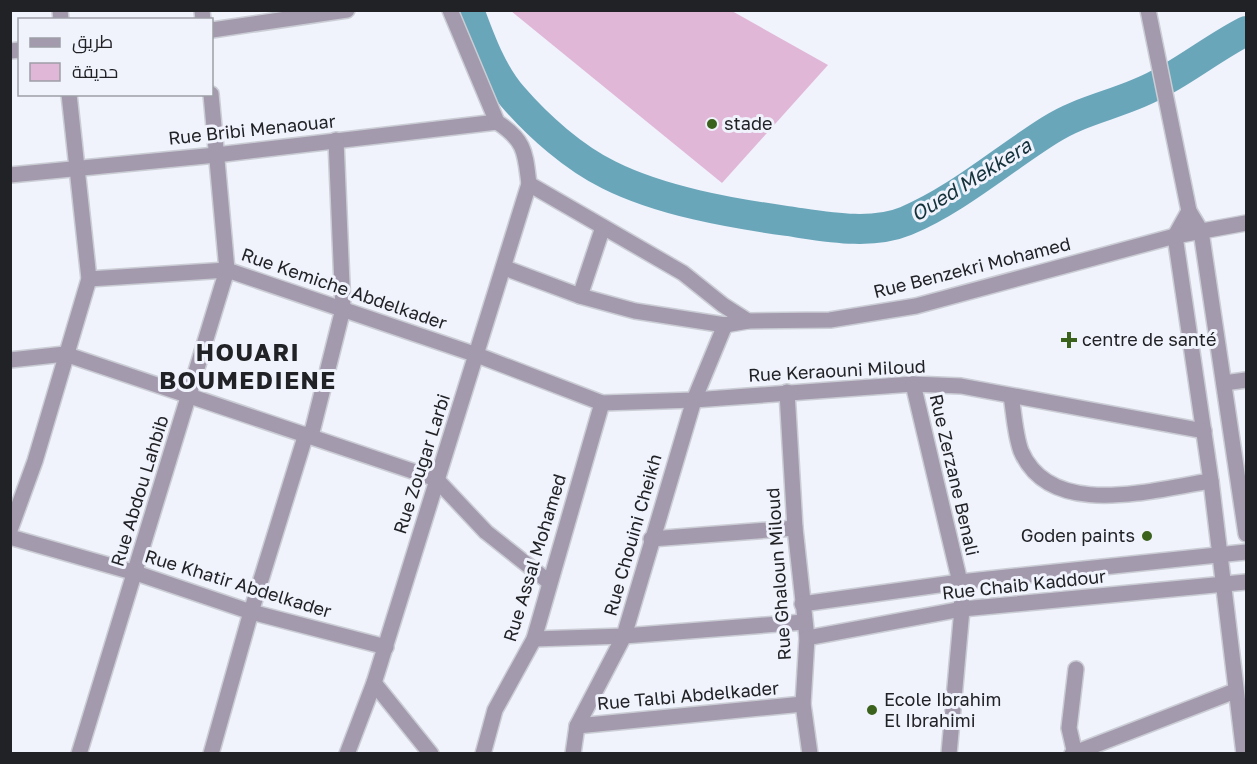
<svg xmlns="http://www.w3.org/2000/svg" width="1257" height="764" font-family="'Golos Text',Cairo,sans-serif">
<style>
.green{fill:#e1b7d7}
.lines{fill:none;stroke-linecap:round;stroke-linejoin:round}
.river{stroke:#69a6b9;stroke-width:30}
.minor-casing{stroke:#cbcdd5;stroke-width:18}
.minor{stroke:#a39aae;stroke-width:15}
.poi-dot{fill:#3b621c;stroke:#f0f2fc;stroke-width:2}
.labels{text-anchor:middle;stroke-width:6;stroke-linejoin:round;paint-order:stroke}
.poi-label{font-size:18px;fill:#212226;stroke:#f0f2fc;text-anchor:start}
.street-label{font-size:18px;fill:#212226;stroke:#f0f2fc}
.water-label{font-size:20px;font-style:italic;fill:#14323b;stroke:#f0f2fc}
.district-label{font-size:24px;font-weight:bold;letter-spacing:1.5px;fill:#212226;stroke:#f0f2fc}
</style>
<rect width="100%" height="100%" fill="#f0f2fc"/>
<path class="green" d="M 511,11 L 732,11 L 828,65 L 722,183 Z"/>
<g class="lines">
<path class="river" d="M 469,10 C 480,40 492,73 513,97 C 538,126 574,158 609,175 C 661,201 730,213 787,221 C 823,226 870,236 906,221 C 958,199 1002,160 1050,130 C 1078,112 1109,106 1139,93 C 1178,77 1209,50 1246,31"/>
<g class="minor-casing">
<g id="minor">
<path d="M 60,10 L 61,20"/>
<path d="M 202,10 L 203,20"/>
<path d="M 1148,10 L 1189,211 L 1201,231 L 1246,534"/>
<path d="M 212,30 L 347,10"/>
<path d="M 10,51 L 20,50"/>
<path d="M 10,175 L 216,155 L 497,122"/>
<path d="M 529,184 L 683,273 L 723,305 L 748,321"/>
<path d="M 1189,211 L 1175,236 L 1211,481 L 1244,754"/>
<path d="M 505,268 L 580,296 L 635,311 L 725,325 L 748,321 L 830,320 L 916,306 L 1175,236 L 1246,223"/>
<path d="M 89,279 L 227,270 L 477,355 L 602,403 L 694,400 L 913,384 L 961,386 L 1204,431"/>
<path d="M 580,296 L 603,227"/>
<path d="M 10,360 L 65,354 L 436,479 L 486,532 L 549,582"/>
<path d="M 1224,383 L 1246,380"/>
<path d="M 913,384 L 960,582 L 962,609 L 949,754"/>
<path d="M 787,392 L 795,528 L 807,638 L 803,704 L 810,754"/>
<path d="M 1011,396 C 1014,413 1015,435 1021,451 C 1051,521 1154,489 1211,481"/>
<path d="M 311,436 L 343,309 L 336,140"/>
<path d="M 10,530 L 35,461 L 89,279 L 69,94"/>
<path d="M 10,537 L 136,573 L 251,612 L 386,647"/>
<path d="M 651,539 L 795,528"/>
<path d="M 802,604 L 960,582 L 1246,552"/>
<path d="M 807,638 L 962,609 L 1246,582"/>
<path d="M 534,639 L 624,636 L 804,622"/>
<path d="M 374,683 L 431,754"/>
<path d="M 577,726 L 803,704"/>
<path d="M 79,754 L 227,270 L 211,94"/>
<path d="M 211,754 L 251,612 L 306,434"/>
<path d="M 347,754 L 374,683 L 529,184 C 525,153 526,141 497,122 L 450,10"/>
<path d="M 483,754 L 495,710 L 534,639 L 602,403"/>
<path d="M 573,754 L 577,726 L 624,636 L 694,400 L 725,325"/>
<path d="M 1072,754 L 1235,691"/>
<path d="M 1075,754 L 1069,728 L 1076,669"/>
</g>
</g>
<use href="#minor" class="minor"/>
</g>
<g class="poi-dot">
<circle cx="712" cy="124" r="6"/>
<path d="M1066 331h6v6h6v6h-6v6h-6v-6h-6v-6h6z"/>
<circle cx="1147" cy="536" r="6"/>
<circle cx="872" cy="710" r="6"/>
</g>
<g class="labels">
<g class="poi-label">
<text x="724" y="130">stade</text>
<text x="1082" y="346">centre de santé</text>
<text x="1135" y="542" text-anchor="end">Goden paints</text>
<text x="884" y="706">Ecole Ibrahim<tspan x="884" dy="21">El Ibrahimi</tspan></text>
</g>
<g class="street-label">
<text transform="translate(252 130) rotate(-6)" y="6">Rue Bribi Menaouar</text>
<text transform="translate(972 268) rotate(-14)" y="6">Rue Benzekri Mohamed</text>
<text transform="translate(344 289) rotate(19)" y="6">Rue Kemiche Abdelkader</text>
<text transform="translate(837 371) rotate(-3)" y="6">Rue Keraouni Miloud</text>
<text transform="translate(422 464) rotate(-72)" y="6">Rue Zougar Larbi</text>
<text transform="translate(954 475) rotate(77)" y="6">Rue Zerzane Benali</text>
<text transform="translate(140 491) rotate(-73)" y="6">Rue Abdou Lahbib</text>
<text transform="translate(633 535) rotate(-74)" y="6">Rue Chouini Cheikh</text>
<text transform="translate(535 558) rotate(-73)" y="6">Rue Assal Mohamed</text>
<text transform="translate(779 574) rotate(-94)" y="6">Rue Ghaloun Miloud</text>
<text transform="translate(238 584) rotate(17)" y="6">Rue Khatir Abdelkader</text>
<text transform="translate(1024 585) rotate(-6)" y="6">Rue Chaib Kaddour</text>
<text transform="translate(688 696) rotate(-5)" y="6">Rue Talbi Abdelkader</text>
</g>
<g class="water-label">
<text transform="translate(971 180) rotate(-32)" y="7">Oued Mekkera</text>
</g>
<g class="district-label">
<text x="248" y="361">HOUARI<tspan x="248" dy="28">BOUMEDIENE</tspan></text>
</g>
</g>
<rect width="1257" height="764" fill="none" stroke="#212226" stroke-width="24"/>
<rect x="18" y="18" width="195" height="78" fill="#f0f2fc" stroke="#9d9fa6" stroke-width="1.5"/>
<rect x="30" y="38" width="30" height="9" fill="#a39aae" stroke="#9d9fa6" stroke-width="1.5"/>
<text x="72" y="48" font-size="18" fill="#212226">طريق</text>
<rect x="30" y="63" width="30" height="18" fill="#e1b7d7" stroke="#9d9fa6" stroke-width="1.5"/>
<text x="72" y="78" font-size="18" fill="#212226">حديقة</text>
</svg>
